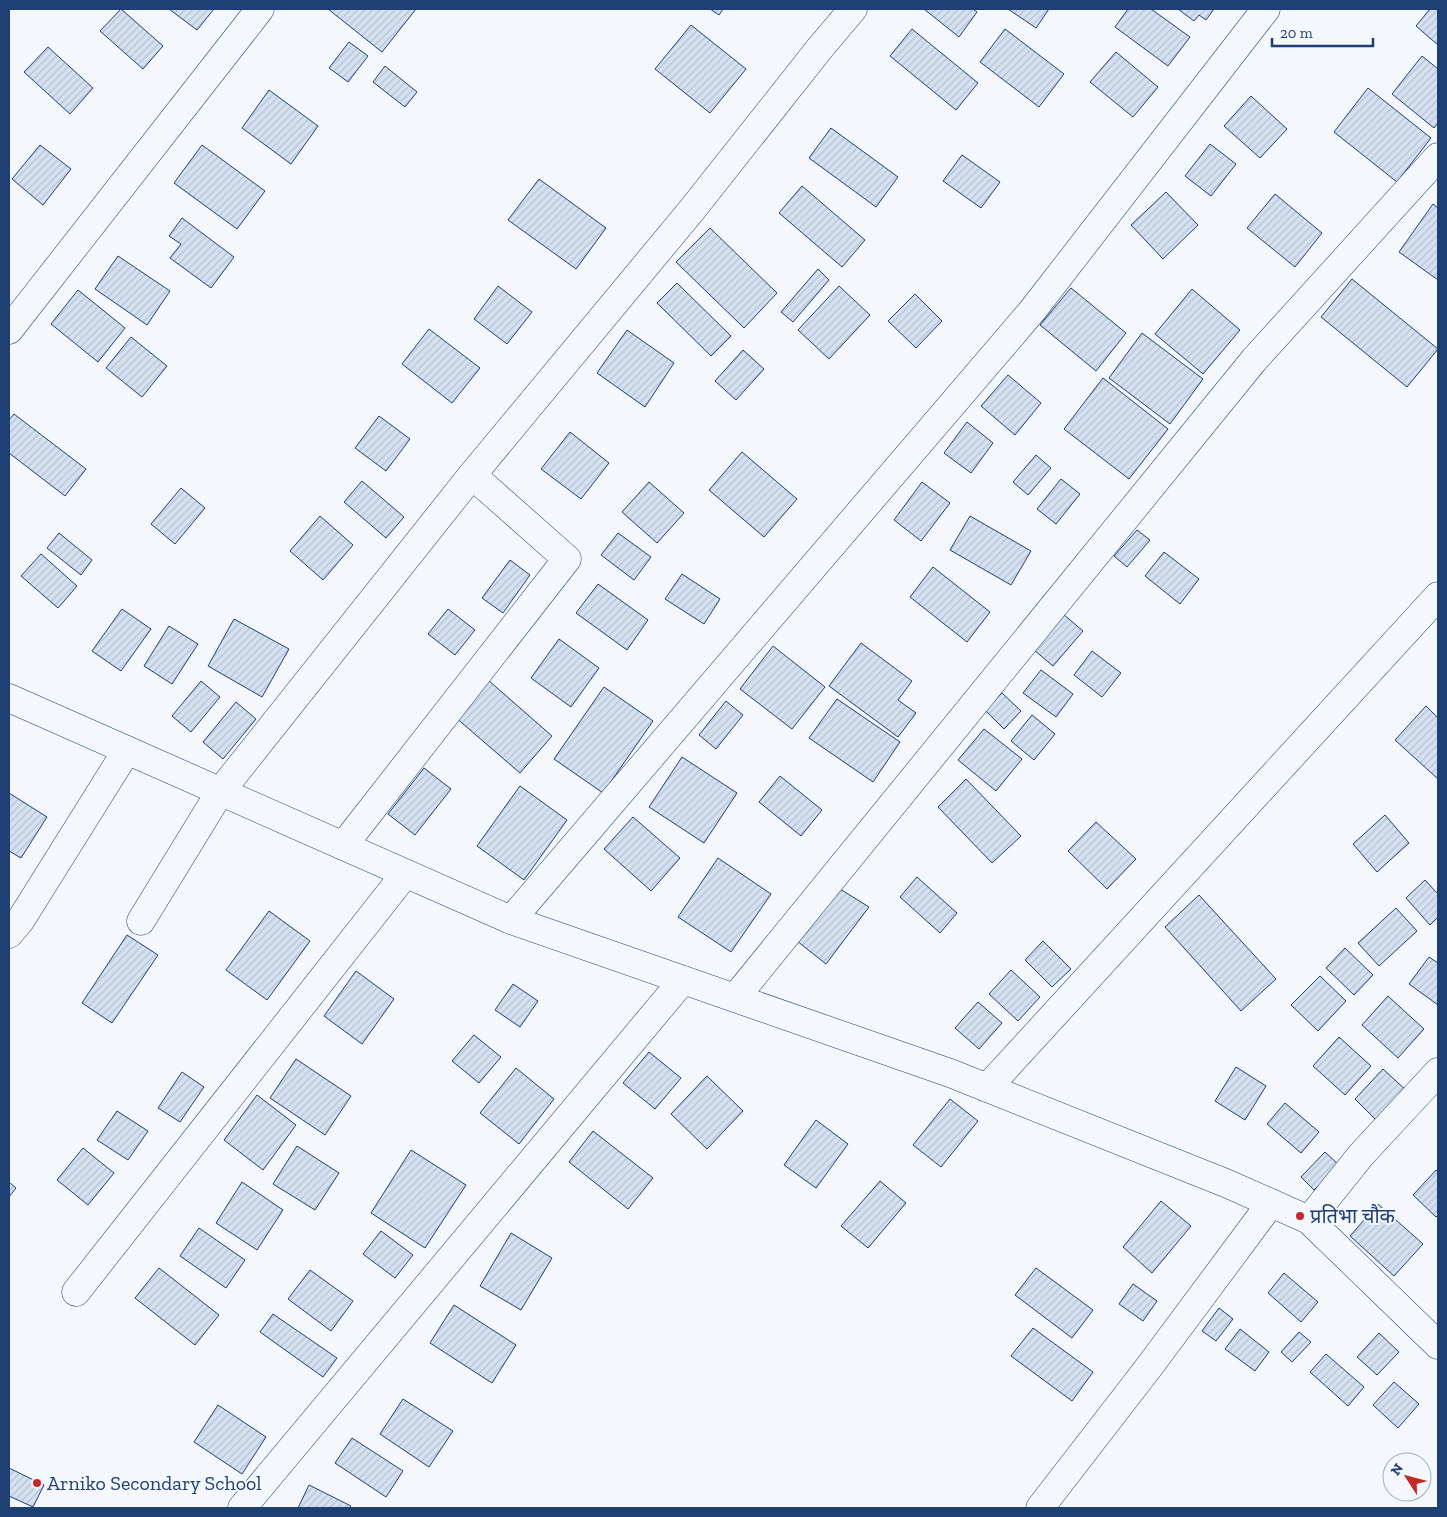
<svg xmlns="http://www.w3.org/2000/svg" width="1447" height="1517" font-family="'Zilla Slab','Noto Sans Devanagari',serif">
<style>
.building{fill:url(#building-hatch);stroke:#1d3f73}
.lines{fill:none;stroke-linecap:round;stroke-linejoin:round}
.minor-casing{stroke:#1d3f73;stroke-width:29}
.minor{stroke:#f4f7fb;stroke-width:28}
.poi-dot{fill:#c62828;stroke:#f4f7fb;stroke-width:2}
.labels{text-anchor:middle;stroke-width:4;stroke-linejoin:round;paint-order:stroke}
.poi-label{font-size:20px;fill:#1d3f73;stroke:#f4f7fb;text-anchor:start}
</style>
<defs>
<pattern id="building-hatch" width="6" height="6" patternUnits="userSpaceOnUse" patternTransform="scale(1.25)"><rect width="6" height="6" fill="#d5e0f0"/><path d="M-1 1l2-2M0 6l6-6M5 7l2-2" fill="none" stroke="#b6c1d1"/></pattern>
</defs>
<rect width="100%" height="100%" fill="#f4f7fb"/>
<g class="building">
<path d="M 121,9 L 163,46 L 143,69 L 100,31 Z"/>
<path d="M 169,9 L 214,9 L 197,30 Z"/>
<path d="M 328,9 L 416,9 L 382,52 Z"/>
<path d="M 710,9 L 723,9 L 719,15 Z"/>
<path d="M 924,9 L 973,9 L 977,12 L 959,37 Z"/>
<path d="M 1008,9 L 1049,9 L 1036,28 Z"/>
<path d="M 1128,9 L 1151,9 L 1190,37 L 1168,66 L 1115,27 Z"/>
<path d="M 1178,9 L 1214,9 L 1206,20 L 1199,15 L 1194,21 Z"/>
<path d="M 1430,9 L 1438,9 L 1438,45 L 1416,26 Z"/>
<path d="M 691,25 L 746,69 L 710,113 L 655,69 Z"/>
<path d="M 912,29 L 978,83 L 956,110 L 890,56 Z"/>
<path d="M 1005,29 L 1064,74 L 1039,107 L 980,62 Z"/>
<path d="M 349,42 L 368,56 L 348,82 L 329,68 Z"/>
<path d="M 48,47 L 93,88 L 70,114 L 24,72 Z"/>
<path d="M 1116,52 L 1158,87 L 1133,117 L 1090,82 Z"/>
<path d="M 1422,56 L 1438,69 L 1438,123 L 1434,128 L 1392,94 Z"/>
<path d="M 385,66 L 417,92 L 405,107 L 373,82 Z"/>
<path d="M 1368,88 L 1431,138 L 1397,182 L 1334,132 Z"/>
<path d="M 269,90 L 318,126 L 291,164 L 242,128 Z"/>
<path d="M 1251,96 L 1287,129 L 1260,158 L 1224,126 Z"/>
<path d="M 831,128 L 898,177 L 876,207 L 809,158 Z"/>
<path d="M 1210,144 L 1236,164 L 1211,196 L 1185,176 Z"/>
<path d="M 40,145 L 71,169 L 43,205 L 12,179 Z"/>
<path d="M 202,145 L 265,191 L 237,229 L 174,183 Z"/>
<path d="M 962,155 L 1000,182 L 981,208 L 943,181 Z"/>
<path d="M 539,179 L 606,228 L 576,269 L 508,220 Z"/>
<path d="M 802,186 L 865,240 L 842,267 L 779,213 Z"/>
<path d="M 1166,192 L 1198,225 L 1163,259 L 1131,225 Z"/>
<path d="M 1275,194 L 1322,233 L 1295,267 L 1247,228 Z"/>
<path d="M 1433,204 L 1438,208 L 1438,280 L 1399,252 Z"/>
<path d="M 182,218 L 234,257 L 211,288 L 170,258 L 181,244 L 169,236 Z"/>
<path d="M 710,228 L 777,293 L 744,328 L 676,262 Z"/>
<path d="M 118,256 L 170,291 L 147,325 L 95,289 Z"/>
<path d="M 818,269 L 829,280 L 793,322 L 781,312 Z"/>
<path d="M 1352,279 L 1438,349 L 1407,387 L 1321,317 Z"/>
<path d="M 677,283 L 731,336 L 711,356 L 657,303 Z"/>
<path d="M 498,286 L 532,312 L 507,344 L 474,319 Z"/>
<path d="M 839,286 L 870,315 L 829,359 L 798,330 Z"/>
<path d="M 1071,288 L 1126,333 L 1096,371 L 1040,325 Z"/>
<path d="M 1192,289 L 1240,330 L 1203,374 L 1155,334 Z"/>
<path d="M 78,290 L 125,328 L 98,362 L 51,324 Z"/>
<path d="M 915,294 L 942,321 L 916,348 L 888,321 Z"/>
<path d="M 429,329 L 480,368 L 452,403 L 402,364 Z"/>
<path d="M 627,330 L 674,363 L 645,407 L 597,373 Z"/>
<path d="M 1142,333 L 1203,379 L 1170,424 L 1109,378 Z"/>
<path d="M 131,337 L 167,366 L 142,397 L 106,368 Z"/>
<path d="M 743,350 L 764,369 L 736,400 L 715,381 Z"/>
<path d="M 1008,375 L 1041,403 L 1015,435 L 981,406 Z"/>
<path d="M 1103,378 L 1168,429 L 1129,479 L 1064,429 Z"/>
<path d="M 14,414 L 86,469 L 65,496 L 9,453 L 9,420 Z"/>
<path d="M 379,416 L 410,439 L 386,471 L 355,448 Z"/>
<path d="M 967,422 L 993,443 L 971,473 L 944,453 Z"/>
<path d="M 570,432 L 609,463 L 581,499 L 541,469 Z"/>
<path d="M 742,452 L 797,499 L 764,537 L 709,490 Z"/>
<path d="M 1036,455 L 1051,468 L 1028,495 L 1013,482 Z"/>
<path d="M 1061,479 L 1080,494 L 1056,524 L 1037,509 Z"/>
<path d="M 362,481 L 404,517 L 386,538 L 344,502 Z"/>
<path d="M 649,482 L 684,513 L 657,543 L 622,512 Z"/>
<path d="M 922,482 L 950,503 L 921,541 L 894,520 Z"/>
<path d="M 181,488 L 205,508 L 175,544 L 151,524 Z"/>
<path d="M 320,516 L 353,545 L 323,580 L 290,551 Z"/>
<path d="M 970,516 L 1031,551 L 1011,585 L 950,550 Z"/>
<path d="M 1137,530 L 1150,540 L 1127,567 L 1114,556 Z"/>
<path d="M 59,533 L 92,560 L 81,575 L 47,548 Z"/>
<path d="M 618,533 L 651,557 L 634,580 L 601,555 Z"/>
<path d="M 1164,552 L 1199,579 L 1180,604 L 1145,576 Z"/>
<path d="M 41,554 L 77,586 L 58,608 L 21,576 Z"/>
<path d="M 510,560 L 530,575 L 503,613 L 482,598 Z"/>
<path d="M 933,567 L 990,612 L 967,642 L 910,597 Z"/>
<path d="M 682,574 L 720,599 L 704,624 L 665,599 Z"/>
<path d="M 598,584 L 648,620 L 627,650 L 576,613 Z"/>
<path d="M 122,609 L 151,629 L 121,671 L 92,651 Z"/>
<path d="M 448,609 L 475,630 L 455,655 L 428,634 Z"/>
<path d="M 1063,614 L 1083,631 L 1053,666 L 1034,650 Z"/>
<path d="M 234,619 L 289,649 L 262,697 L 208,666 Z"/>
<path d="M 169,626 L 198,644 L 172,684 L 144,666 Z"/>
<path d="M 559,639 L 599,668 L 571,707 L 531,678 Z"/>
<path d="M 861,643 L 912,681 L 898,700 L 916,713 L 898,737 L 829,686 Z"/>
<path d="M 773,646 L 825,687 L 792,729 L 740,689 Z"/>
<path d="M 1092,651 L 1121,673 L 1102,697 L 1074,675 Z"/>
<path d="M 1041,670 L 1073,694 L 1056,717 L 1023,693 Z"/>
<path d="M 488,680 L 552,736 L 520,773 L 455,717 Z"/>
<path d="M 201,681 L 220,697 L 191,732 L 172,716 Z"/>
<path d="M 604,687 L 653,721 L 603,793 L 554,759 Z"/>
<path d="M 1002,693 L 1021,711 L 1004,729 L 985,710 Z"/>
<path d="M 837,699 L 900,742 L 873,782 L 809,738 Z"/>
<path d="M 726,701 L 743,715 L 716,749 L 699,735 Z"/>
<path d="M 236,702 L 256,719 L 223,759 L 203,742 Z"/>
<path d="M 1426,706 L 1438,718 L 1438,779 L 1395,740 Z"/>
<path d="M 1032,715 L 1055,734 L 1034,760 L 1011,741 Z"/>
<path d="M 984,729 L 1022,759 L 996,791 L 958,760 Z"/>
<path d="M 682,757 L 737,793 L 704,843 L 649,807 Z"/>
<path d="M 424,768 L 451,789 L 415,835 L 388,814 Z"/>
<path d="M 780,776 L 822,810 L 801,836 L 759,802 Z"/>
<path d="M 966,779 L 1021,836 L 992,863 L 938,807 Z"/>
<path d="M 520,786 L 567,820 L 524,880 L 477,846 Z"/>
<path d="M 9,793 L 47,817 L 21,858 L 9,851 Z"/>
<path d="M 1385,815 L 1409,843 L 1377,872 L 1353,844 Z"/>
<path d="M 633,817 L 680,858 L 651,891 L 604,849 Z"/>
<path d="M 1096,822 L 1136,859 L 1107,889 L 1068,851 Z"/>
<path d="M 718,858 L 771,894 L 731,952 L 678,917 Z"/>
<path d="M 917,877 L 957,913 L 940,933 L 900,897 Z"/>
<path d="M 1425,880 L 1438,894 L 1438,917 L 1430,925 L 1406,898 Z"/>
<path d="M 840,889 L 869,907 L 826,964 L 797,941 Z"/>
<path d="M 1199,895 L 1276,979 L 1241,1011 L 1165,927 Z"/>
<path d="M 1396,908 L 1417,931 L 1379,966 L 1358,943 Z"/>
<path d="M 269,911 L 310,941 L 267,1000 L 226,970 Z"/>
<path d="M 127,935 L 158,955 L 112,1023 L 82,1003 Z"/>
<path d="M 1043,941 L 1071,969 L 1052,987 L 1025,960 Z"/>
<path d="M 1345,948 L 1373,975 L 1354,995 L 1326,968 Z"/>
<path d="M 1429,957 L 1438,963 L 1438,1005 L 1409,984 Z"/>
<path d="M 1011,970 L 1040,997 L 1018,1021 L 989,994 Z"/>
<path d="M 356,971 L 394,999 L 362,1044 L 324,1016 Z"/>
<path d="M 1320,976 L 1346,1001 L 1318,1031 L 1291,1005 Z"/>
<path d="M 513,984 L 538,1001 L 520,1027 L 495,1010 Z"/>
<path d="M 1388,996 L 1424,1029 L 1398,1058 L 1362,1025 Z"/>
<path d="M 978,1002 L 1002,1023 L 979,1049 L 955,1028 Z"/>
<path d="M 474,1035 L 501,1057 L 479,1083 L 452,1061 Z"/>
<path d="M 1339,1037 L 1371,1066 L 1345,1095 L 1313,1066 Z"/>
<path d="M 649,1052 L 681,1078 L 655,1109 L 623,1083 Z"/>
<path d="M 296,1059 L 351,1096 L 325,1135 L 270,1098 Z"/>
<path d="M 1236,1067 L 1266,1086 L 1245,1120 L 1215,1101 Z"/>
<path d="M 516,1068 L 554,1099 L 519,1144 L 480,1113 Z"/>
<path d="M 1383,1069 L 1407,1091 L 1378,1122 L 1355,1099 Z"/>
<path d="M 182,1072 L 204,1087 L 180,1122 L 158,1108 Z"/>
<path d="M 707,1076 L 743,1111 L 707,1149 L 671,1114 Z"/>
<path d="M 257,1095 L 296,1125 L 263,1170 L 224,1140 Z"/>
<path d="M 950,1099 L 978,1121 L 941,1167 L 913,1145 Z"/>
<path d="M 1285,1103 L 1319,1132 L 1301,1153 L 1267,1124 Z"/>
<path d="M 117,1111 L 148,1131 L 128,1160 L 97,1140 Z"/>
<path d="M 816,1120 L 848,1144 L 816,1188 L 784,1165 Z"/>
<path d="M 593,1131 L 653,1178 L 628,1209 L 569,1162 Z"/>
<path d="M 297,1146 L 339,1173 L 315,1210 L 273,1184 Z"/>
<path d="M 83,1148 L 114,1173 L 88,1205 L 57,1180 Z"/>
<path d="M 411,1150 L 466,1185 L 425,1248 L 371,1213 Z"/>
<path d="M 1325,1152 L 1339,1165 L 1314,1190 L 1301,1177 Z"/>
<path d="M 1436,1170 L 1438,1172 L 1438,1215 L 1436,1217 L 1413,1195 Z"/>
<path d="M 880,1181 L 906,1203 L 868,1248 L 841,1226 Z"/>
<path d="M 9,1182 L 16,1188 L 9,1197 Z"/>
<path d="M 242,1182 L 283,1210 L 257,1250 L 216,1223 Z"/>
<path d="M 1161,1201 L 1191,1226 L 1152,1273 L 1123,1247 Z"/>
<path d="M 1378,1204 L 1423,1244 L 1394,1276 L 1350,1236 Z"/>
<path d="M 199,1228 L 245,1260 L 226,1288 L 180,1256 Z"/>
<path d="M 381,1231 L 413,1255 L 395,1278 L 363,1254 Z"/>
<path d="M 511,1233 L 552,1258 L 521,1310 L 480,1286 Z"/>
<path d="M 159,1268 L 219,1315 L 195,1345 L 135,1298 Z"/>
<path d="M 1036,1268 L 1093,1310 L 1072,1338 L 1015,1295 Z"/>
<path d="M 310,1270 L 353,1301 L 331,1331 L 288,1299 Z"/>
<path d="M 1284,1273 L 1318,1302 L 1301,1322 L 1268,1293 Z"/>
<path d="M 1133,1284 L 1157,1301 L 1143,1321 L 1119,1304 Z"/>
<path d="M 454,1305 L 516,1345 L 492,1383 L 430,1343 Z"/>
<path d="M 1219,1308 L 1233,1319 L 1216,1341 L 1202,1331 Z"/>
<path d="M 273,1314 L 337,1358 L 323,1377 L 260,1332 Z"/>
<path d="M 1033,1328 L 1093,1372 L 1072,1401 L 1011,1356 Z"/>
<path d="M 1240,1329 L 1269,1352 L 1255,1371 L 1225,1349 Z"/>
<path d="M 1299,1332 L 1311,1342 L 1292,1362 L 1281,1352 Z"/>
<path d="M 1379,1333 L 1399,1352 L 1377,1375 L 1357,1357 Z"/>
<path d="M 1326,1354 L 1364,1387 L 1348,1406 L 1310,1372 Z"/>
<path d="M 1394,1382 L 1419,1404 L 1398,1428 L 1373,1405 Z"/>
<path d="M 403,1399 L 453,1431 L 429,1467 L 380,1434 Z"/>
<path d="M 218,1405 L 266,1437 L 242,1474 L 194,1442 Z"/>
<path d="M 352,1438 L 403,1471 L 386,1497 L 335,1463 Z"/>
<path d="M 9,1468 L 44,1485 L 33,1507 L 9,1496 Z"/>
<path d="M 309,1485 L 351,1506 L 349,1508 L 298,1508 Z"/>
</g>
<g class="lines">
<g class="minor-casing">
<g id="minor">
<path d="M 9,330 L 260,9"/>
<path d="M 9,698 L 511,920 L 950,1073 L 1228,1184 L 1309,1220 L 1438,1345"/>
<path d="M 343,846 L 567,559 L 472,475"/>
<path d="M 511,920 L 1032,311 L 1266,9"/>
<path d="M 141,921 L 220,792 L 472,475 L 691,211 L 820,48 L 853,9"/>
<path d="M 9,934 L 20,921 L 127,750"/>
<path d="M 735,998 L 1254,360 L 1438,157"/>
<path d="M 987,1088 L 1438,596"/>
<path d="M 1309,1220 L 1361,1155 L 1438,1072"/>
<path d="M 76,1292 L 405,874"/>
<path d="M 242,1508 L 683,980"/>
<path d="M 1040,1508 L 1149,1367 L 1271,1203"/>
</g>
</g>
<use href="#minor" class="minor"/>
</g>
<g class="poi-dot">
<circle cx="1300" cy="1216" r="5"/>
<circle cx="37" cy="1483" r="5"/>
</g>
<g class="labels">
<g class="poi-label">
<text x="1310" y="1223">प्रतिभा चौक</text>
<text x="47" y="1490">Arniko Secondary School</text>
</g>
</g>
<rect width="1447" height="1517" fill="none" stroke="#1d3f73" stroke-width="20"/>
<g transform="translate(1407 1477) rotate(306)"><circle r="24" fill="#f4f7fb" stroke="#9eadc5"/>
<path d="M0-4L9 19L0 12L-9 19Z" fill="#c62828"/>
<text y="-8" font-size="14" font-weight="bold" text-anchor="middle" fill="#1d3f73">N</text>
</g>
<path d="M1272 38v8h101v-8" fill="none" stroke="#1d3f73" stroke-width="2.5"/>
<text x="1280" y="38" font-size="15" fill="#1d3f73" stroke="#f4f7fb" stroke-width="4" paint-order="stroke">20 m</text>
</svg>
